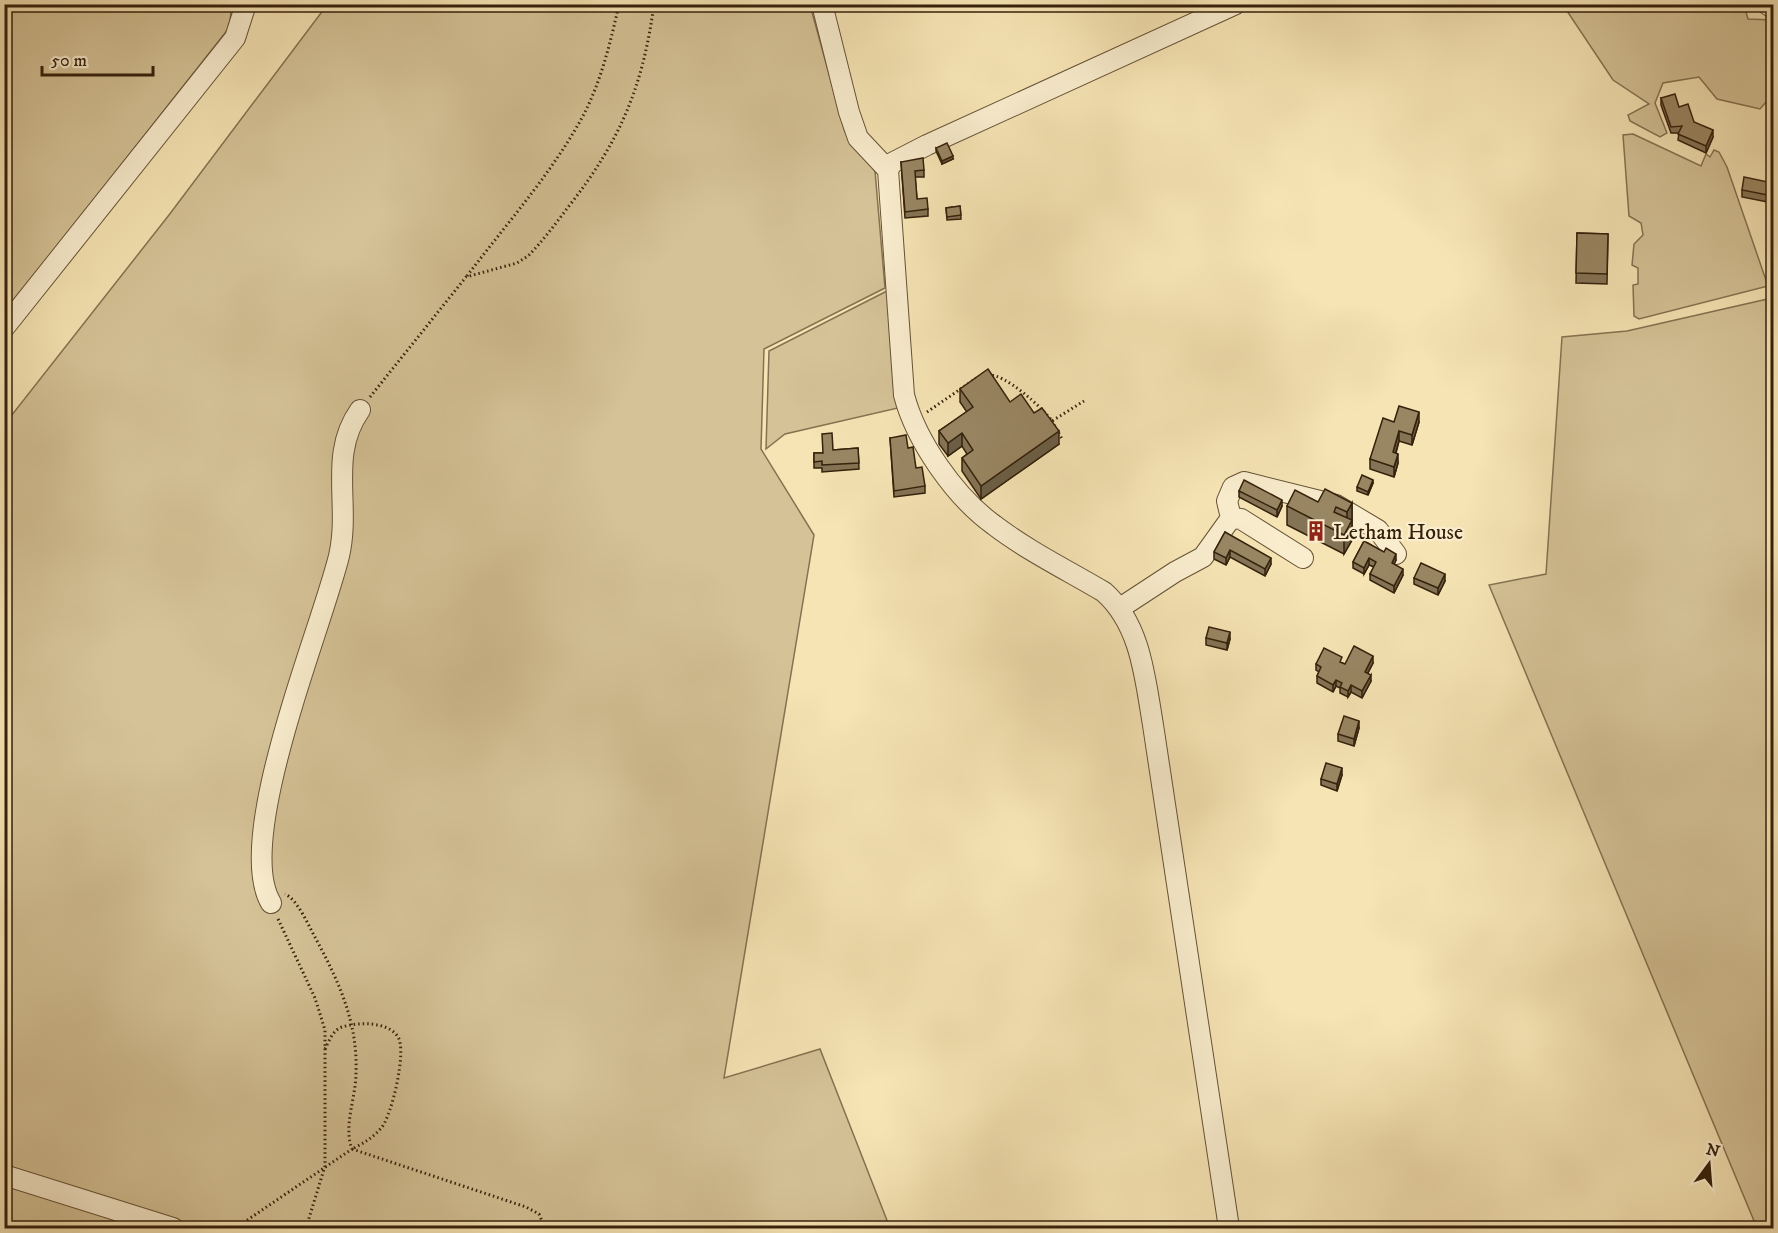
<svg xmlns="http://www.w3.org/2000/svg" width="1778" height="1233" font-family="'IM FELL DW Pica',serif">
<style>
.green{fill:#d5c397;stroke:#857251;stroke-width:1.5}
.lines{fill:none;stroke-linecap:round;stroke-linejoin:round}
.minor-casing{stroke:#655235;stroke-width:22}
.path{stroke:#35210b;stroke-width:3;stroke-dasharray:1.5 3;stroke-linecap:butt}
.minor{stroke:#f9edce;stroke-width:20}
.wall{fill:#847355;stroke:#35210b;stroke-width:1.5}
.shaded-wall{fill:#6b5e45;stroke:#35210b;stroke-width:1.5}
.building{fill:#998663;stroke:#35210b;stroke-width:1.5}
.labels{text-anchor:middle;stroke-width:4.5;stroke-linejoin:round;paint-order:stroke}
.poi-label{font-size:22px;fill:#35210b;stroke:#f9edce;text-anchor:start}
</style>
<rect width="100%" height="100%" fill="#f6e4b4"/>
<filter id="stains"><feTurbulence type="fractalNoise" baseFrequency=".00333" numOctaves="4"/><feColorMatrix values="0 0 0 0 .2 0 0 0 0 .09 0 0 0 0 .02 0 0 0 .5 -.17"/></filter>
<radialGradient id="worn" r=".72"><stop offset=".6" stop-color="#630" stop-opacity="0"/><stop offset="1" stop-color="#630" stop-opacity=".3"/></radialGradient>
<g class="green">
<path d="M 5,5 L 232,5 L 229,28 L 5,312 Z"/>
<path d="M 327,5 L 810,5 L 845,132 L 875,171 L 885,288 L 764,349 L 761,449 L 814,535 L 724,1078 L 820,1049 L 890,1228 L 5,1228 L 4,425 L 169,215 Z"/>
<path d="M 1563,5 L 1744,5 L 1748,19 L 1773,20 L 1770,56 L 1773,94 L 1760,109 L 1717,99 L 1699,77 L 1663,83 L 1655,103 L 1667,133 L 1660,137 L 1630,121 L 1628,115 L 1649,104 L 1613,80 Z"/>
<path d="M 1633,134 L 1701,166 L 1706,154 L 1710,157 L 1714,150 L 1719,152 L 1727,167 L 1768,286 L 1639,319 L 1634,316 L 1633,285 L 1638,284 L 1638,268 L 1632,265 L 1634,244 L 1643,235 L 1641,223 L 1629,216 L 1623,135 Z"/>
<path d="M 887,291 L 898,408 L 785,434 L 766,449 L 769,351 Z"/>
<path d="M 1772,298 L 1774,1228 L 1757,1228 L 1489,585 L 1546,574 L 1562,337 L 1627,331 Z"/>
</g>
<g class="lines">
<g class="minor-casing">
<g id="minor">
<path d="M 822,4 L 849,112 L 858,138 L 888,170 L 904,395 C 916,441 955,497 994,525 C 1028,551 1067,570 1104,592 C 1141,625 1145,678 1153,725 L 1229,1228"/>
<path d="M 1767,4 L 1774,9"/>
<path d="M 888,170 L 892,163 L 927,145 L 1236,4"/>
<path d="M 4,328 L 235,38 L 246,4"/>
<path d="M 1231,518 L 1241,519 L 1303,558"/>
<path d="M 1120,608 L 1175,572 L 1203,557 L 1231,518 L 1227,501 L 1233,487 L 1244,482 L 1336,505 L 1378,530 L 1396,554"/>
<path d="M 271,903 C 233,840 321,630 339,556 C 351,504 328,455 360,410"/>
<path d="M 4,1175 L 173,1228"/>
</g>
</g>
<g class="path">
<path d="M 467,276 C 507,223 553,172 584,114 C 601,81 611,41 619,4"/>
<path d="M 988,375 C 1004,373 1042,407 1052,421 L 1084,401"/>
<path d="M 370,397 L 466,277 L 517,263 L 528,256 C 543,241 556,223 569,206 C 620,141 643,87 654,4"/>
<path d="M 927,412 L 978,377"/>
<path d="M 1052,421 L 1062,439"/>
<path d="M 278,919 L 315,998 L 325,1030 L 325,1166 L 306,1228"/>
<path d="M 325,1049 C 329,1041 333,1030 342,1027 C 358,1022 388,1021 398,1037 C 407,1051 392,1114 382,1127 C 374,1137 364,1143 352,1149"/>
<path d="M 352,1149 L 526,1207 L 539,1214 L 545,1228"/>
<path d="M 231,1228 L 240,1225 L 352,1149 C 343,1126 356,1098 356,1073 C 358,1023 339,982 316,939 C 308,925 298,900 285,894"/>
</g>
<use href="#minor" class="minor"/>
</g>
<g class="wall">
<path d="M 1661,98 L 1679,107 L 1694,122 L 1713,137 L 1706,153 L 1678,140 L 1679,133 L 1671,133 L 1661,105 Z"/>
<path d="M 936,148 L 953,159 L 942,164 L 936,151 Z"/>
<path d="M 901,162 L 924,170 L 924,177 L 915,177 L 917,199 L 928,209 L 928,216 L 905,218 Z"/>
<path d="M 1773,165 L 1773,203 L 1742,197 L 1742,190 L 1771,182 L 1771,176 Z"/>
<path d="M 960,206 L 961,219 L 947,220 L 946,208 Z"/>
<path d="M 1577,233 L 1608,234 L 1607,284 L 1576,283 Z"/>
<path d="M 960,389 L 1010,402 L 1034,413 L 1059,444 L 981,499 L 962,471 L 962,458 L 967,454 L 962,446 L 948,456 L 939,444 L 939,431 L 967,412 L 960,402 Z"/>
<path d="M 1394,422 L 1419,422 L 1412,445 L 1399,441 L 1396,453 L 1398,463 L 1394,477 L 1370,469 L 1370,459 Z"/>
<path d="M 890,438 L 908,448 L 916,468 L 925,486 L 925,493 L 894,497 Z"/>
<path d="M 858,448 L 859,469 L 822,472 L 822,468 L 814,468 L 814,453 L 822,453 L 833,450 Z"/>
<path d="M 1373,483 L 1368,495 L 1357,491 L 1357,487 Z"/>
<path d="M 1239,491 L 1282,506 L 1277,517 L 1239,497 Z"/>
<path d="M 1318,502 L 1352,503 L 1352,540 L 1344,554 L 1287,525 L 1287,506 Z"/>
<path d="M 1225,532 L 1271,564 L 1265,576 L 1230,557 L 1226,565 L 1214,559 L 1214,552 Z"/>
<path d="M 1364,541 L 1396,560 L 1394,564 L 1403,575 L 1394,593 L 1370,580 L 1370,574 L 1374,567 L 1369,565 L 1364,574 L 1353,568 L 1353,562 Z"/>
<path d="M 1414,578 L 1445,581 L 1438,595 L 1414,584 Z"/>
<path d="M 1206,638 L 1230,639 L 1227,650 L 1206,645 Z"/>
<path d="M 1342,663 L 1345,664 L 1373,663 L 1368,673 L 1371,681 L 1362,698 L 1351,692 L 1348,697 L 1340,693 L 1340,688 L 1336,686 L 1333,692 L 1317,683 L 1317,676 L 1319,672 L 1316,670 L 1316,664 Z"/>
<path d="M 1359,728 L 1354,746 L 1338,741 L 1338,734 Z"/>
<path d="M 1342,775 L 1337,791 L 1321,785 L 1321,779 Z"/>
</g>
<g class="shaded-wall">
<path d="M 1713,130 L 1713,137 L 1706,153 L 1706,146 Z"/>
<path d="M 953,156 L 953,159 L 942,164 L 942,161 Z"/>
<path d="M 1419,412 L 1419,422 L 1412,445 L 1412,435 Z"/>
<path d="M 1059,431 L 1059,444 L 981,499 L 981,486 Z"/>
<path d="M 1399,431 L 1399,441 L 1393,462 L 1393,452 Z"/>
<path d="M 962,433 L 962,446 L 948,456 L 948,443 Z"/>
<path d="M 1398,454 L 1398,463 L 1394,477 L 1394,467 Z"/>
<path d="M 1373,480 L 1373,483 L 1368,495 L 1368,492 Z"/>
<path d="M 1282,500 L 1282,506 L 1277,517 L 1277,510 Z"/>
<path d="M 1352,503 L 1352,540 L 1344,554 L 1344,535 L 1347,529 L 1347,512 Z"/>
<path d="M 1230,550 L 1230,557 L 1226,565 L 1226,558 Z"/>
<path d="M 1396,554 L 1396,560 L 1392,569 L 1392,563 Z"/>
<path d="M 1271,558 L 1271,564 L 1265,576 L 1265,569 Z"/>
<path d="M 1369,558 L 1369,565 L 1364,574 L 1364,568 Z"/>
<path d="M 1403,569 L 1403,575 L 1394,593 L 1394,586 Z"/>
<path d="M 1445,574 L 1445,581 L 1438,595 L 1438,588 Z"/>
<path d="M 1230,632 L 1230,639 L 1227,650 L 1227,643 Z"/>
<path d="M 1373,656 L 1373,663 L 1365,678 L 1365,672 Z"/>
<path d="M 1371,675 L 1371,681 L 1362,698 L 1362,691 Z"/>
<path d="M 1336,680 L 1336,686 L 1333,692 L 1333,685 Z"/>
<path d="M 1351,685 L 1351,692 L 1348,697 L 1348,691 Z"/>
<path d="M 1359,721 L 1359,728 L 1354,746 L 1354,739 Z"/>
<path d="M 1342,768 L 1342,775 L 1337,791 L 1337,784 Z"/>
</g>
<g class="building">
<path d="M 1675,94 L 1679,107 L 1688,104 L 1694,122 L 1713,130 L 1706,146 L 1678,134 L 1682,126 L 1671,127 L 1661,98 Z"/>
<path d="M 947,143 L 953,156 L 942,161 L 936,148 Z"/>
<path d="M 923,158 L 924,170 L 915,171 L 917,199 L 927,198 L 928,209 L 905,212 L 901,162 Z"/>
<path d="M 1773,165 L 1773,176 L 1771,176 Z"/>
<path d="M 1744,177 L 1773,183 L 1773,196 L 1742,190 Z"/>
<path d="M 960,206 L 961,215 L 947,217 L 946,208 Z"/>
<path d="M 1577,233 L 1608,234 L 1607,274 L 1576,273 Z"/>
<path d="M 988,369 L 1010,402 L 1021,394 L 1034,413 L 1042,408 L 1059,431 L 981,486 L 962,458 L 973,450 L 962,433 L 948,443 L 939,431 L 973,407 L 960,389 Z"/>
<path d="M 1399,406 L 1419,412 L 1412,435 L 1399,431 L 1393,452 L 1398,454 L 1394,467 L 1370,459 L 1383,418 L 1394,422 Z"/>
<path d="M 832,433 L 833,450 L 858,448 L 859,463 L 822,465 L 822,461 L 814,462 L 814,453 L 823,453 L 822,434 Z"/>
<path d="M 906,435 L 908,448 L 913,447 L 916,468 L 922,467 L 925,486 L 894,491 L 890,438 Z"/>
<path d="M 1362,475 L 1373,480 L 1368,492 L 1357,487 Z"/>
<path d="M 1244,480 L 1282,500 L 1277,510 L 1239,491 Z"/>
<path d="M 1325,489 L 1352,503 L 1347,512 L 1336,507 L 1334,512 L 1352,520 L 1344,535 L 1287,506 L 1295,490 L 1318,502 Z"/>
<path d="M 1225,532 L 1271,558 L 1265,569 L 1230,550 L 1226,558 L 1214,552 Z"/>
<path d="M 1364,541 L 1384,552 L 1386,548 L 1396,554 L 1392,563 L 1403,569 L 1394,586 L 1370,574 L 1376,562 L 1369,558 L 1364,568 L 1353,562 Z"/>
<path d="M 1421,563 L 1445,574 L 1438,588 L 1414,578 Z"/>
<path d="M 1209,627 L 1230,632 L 1227,643 L 1206,638 Z"/>
<path d="M 1354,646 L 1373,656 L 1365,672 L 1371,675 L 1362,691 L 1351,685 L 1348,691 L 1340,687 L 1342,683 L 1336,680 L 1333,685 L 1317,676 L 1321,667 L 1316,664 L 1324,648 L 1342,657 L 1340,662 L 1345,664 Z"/>
<path d="M 1344,716 L 1359,721 L 1354,739 L 1338,734 Z"/>
<path d="M 1326,763 L 1342,768 L 1337,784 L 1321,779 Z"/>
</g>
<defs>
<g id="building-bare" transform="scale(1.62)"><path d="M-4-6H4V6H1V3H-1V6H-4ZM-2.5-4.3h1.7v1.8h-1.7ZM.8-4.3h1.7v1.8H.8ZM-2.5-1h1.7V.8h-1.7ZM.8-1h1.7V.8H.8Z" fill="#8f2418" stroke="#f9edce" stroke-width="2.5" paint-order="stroke"/></g>
</defs>
<g fill-rule="evenodd">
<use href="#building-bare" x="1316" y="531"/>
</g>
<g class="labels">
<g class="poi-label">
<text x="1333" y="539">Letham House</text>
</g>
</g>
<rect width="1778" height="1233" fill="none" stroke="#f6e4b4" stroke-width="24"/>
<rect x="6" y="6" width="1766" height="1221" fill="none" stroke="#35210b" stroke-width="3"/>
<rect x="12" y="12" width="1754" height="1209" fill="none" stroke="#35210b" stroke-width="1.5"/>
<g transform="translate(1709 1164) rotate(16)" stroke="#f9edce" stroke-width="4.5" paint-order="stroke">
<path d="M0-4.5L10 22L0 15L-10 22Z" fill="#35210b"/>
<text y="-9" font-size="16" font-weight="bold" text-anchor="middle" fill="#35210b">N</text>
</g>
<path d="M42 66v9h111v-9" fill="none" stroke="#35210b" stroke-width="3"/>
<text x="51" y="66" font-size="18" fill="#35210b" stroke="#f9edce" stroke-width="4.5" paint-order="stroke">50 m</text>
<rect width="100%" height="100%" filter="url(#stains)"/>
<rect width="100%" height="100%" fill="url(#worn)"/>
</svg>
